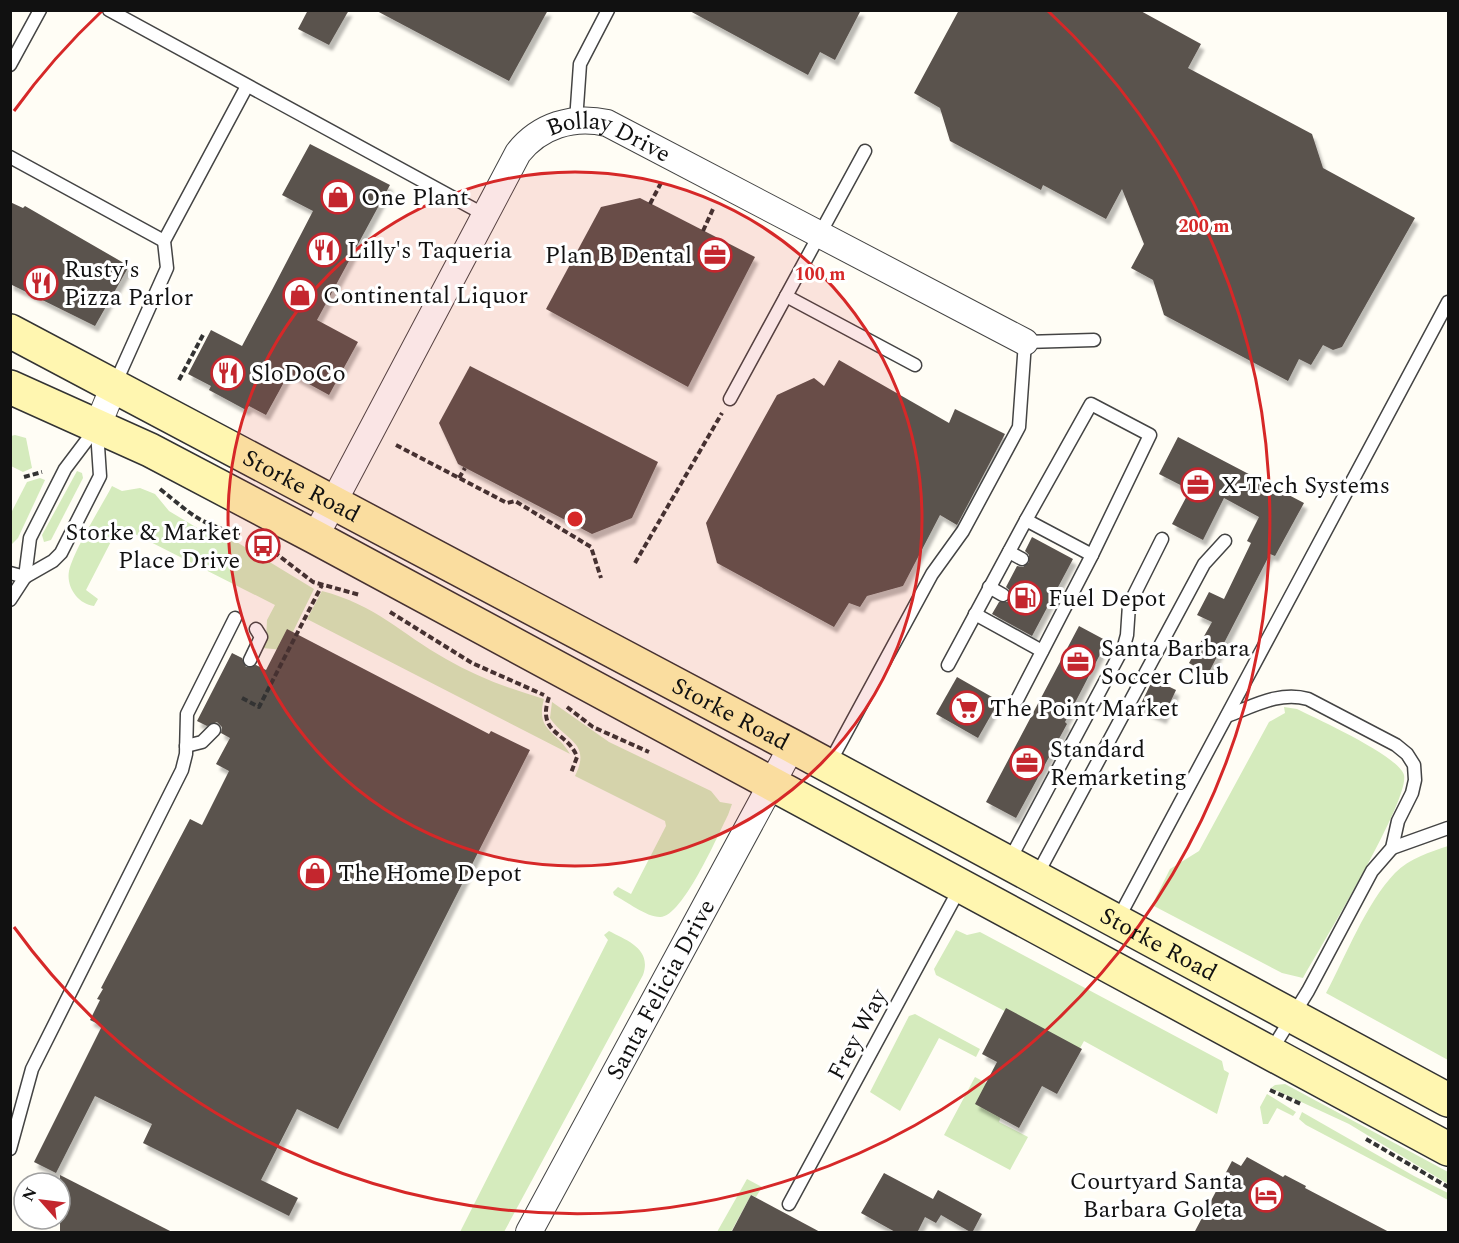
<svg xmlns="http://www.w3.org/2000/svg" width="1459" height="1243" font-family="Spectral,serif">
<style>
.green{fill:#d5ebbd}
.building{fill:#5a524d;filter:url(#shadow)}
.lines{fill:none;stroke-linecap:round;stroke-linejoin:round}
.service-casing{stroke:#444;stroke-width:15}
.minor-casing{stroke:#444;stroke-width:28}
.secondary-casing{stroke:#333;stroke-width:36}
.path{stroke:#333;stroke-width:4;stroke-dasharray:6 3;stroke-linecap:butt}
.service{stroke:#fff;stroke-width:12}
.minor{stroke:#fff;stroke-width:26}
.secondary{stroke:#fff6b0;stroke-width:33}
.ring{fill:none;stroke:#d62828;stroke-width:3}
.labels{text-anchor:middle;stroke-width:6;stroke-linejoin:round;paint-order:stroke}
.street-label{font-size:24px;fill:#111;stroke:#fff}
.poi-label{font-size:24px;fill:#111;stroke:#fff;text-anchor:start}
.centre{fill:#d62828;stroke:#fff;stroke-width:3}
.ring-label{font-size:18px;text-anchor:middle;font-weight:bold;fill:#d62828;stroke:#fff;stroke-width:6;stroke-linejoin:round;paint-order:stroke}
</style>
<defs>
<filter id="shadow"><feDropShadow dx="3.5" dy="6" stdDeviation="1.5" flood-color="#0004"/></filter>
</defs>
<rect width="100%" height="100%" fill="#fffdf5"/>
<g class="green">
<path d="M 15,435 L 26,438 L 32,468 L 23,472 L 11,466 L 11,436 Z"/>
<path d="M 77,471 L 82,473 L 83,478 L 51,540 L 44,542 L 42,535 Z"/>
<path d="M 40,478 L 45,480 L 18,538 L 11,545 L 11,513 L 27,482 Z"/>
<path d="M 112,486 L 122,491 L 140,488 L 155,494 L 169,511 L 204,532 L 230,538 L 314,589 L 284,650 L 262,648 L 266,640 L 267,620 L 275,605 L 119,526 L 86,590 L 98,599 L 94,606 C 78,604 66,587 69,571 C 74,550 101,507 112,486 Z"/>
<path d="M 322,591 C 376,605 400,633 446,659 C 477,677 510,689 544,699 C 535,731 557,731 570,754 L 307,619 Z"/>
<path d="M 552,702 L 609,742 L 711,791 L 720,802 L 732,804 L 728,815 C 718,835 682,918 660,917 C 646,917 626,901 614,895 L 613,892 L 618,887 L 631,894 L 666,826 L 665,821 L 575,776 C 592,742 565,741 550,718 Z"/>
<path d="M 1284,707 L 1297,709 C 1317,719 1399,756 1404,775 C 1410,800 1320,948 1303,978 L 1282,973 L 1152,905 L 1170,869 L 1199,851 L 1269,722 L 1285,713 Z"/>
<path d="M 1448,846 L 1448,1060 L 1326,993 C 1346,956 1366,903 1395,873 C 1410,858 1430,852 1448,846 Z"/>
<path d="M 956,930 L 967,935 L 980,932 L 1222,1061 L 1224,1070 L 1229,1073 L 1217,1114 L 1084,1041 L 1079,1050 L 936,975 L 934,969 Z"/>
<path d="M 609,931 C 628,941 652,949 643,975 L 504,1232 L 460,1232 L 608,940 L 604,935 Z"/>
<path d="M 915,1014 L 980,1049 L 976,1057 L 939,1038 L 900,1111 L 870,1092 L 909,1016 Z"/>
<path d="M 975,1077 L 990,1085 L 1001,1116 L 999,1122 L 1028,1137 L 1010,1170 L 944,1135 Z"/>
<path d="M 1285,1084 L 1448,1172 L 1448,1184 L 1349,1124 L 1271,1088 L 1275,1085 Z"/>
<path d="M 1267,1094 L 1296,1112 L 1293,1116 L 1277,1108 L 1268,1124 L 1263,1124 L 1260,1107 Z"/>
<path d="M 1302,1112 L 1414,1176 L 1448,1193 L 1448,1200 L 1306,1125 L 1299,1119 Z"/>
<path d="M 747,1179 L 762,1187 L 756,1197 L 751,1195 L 731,1232 L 717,1232 Z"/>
</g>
<g class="building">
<path d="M 308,10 L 349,10 L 329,45 L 298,29 Z"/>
<path d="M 375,10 L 548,10 L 509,81 Z"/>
<path d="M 688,10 L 861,10 L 835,60 L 820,52 L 808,75 Z"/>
<path d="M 959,10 L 1139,10 L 1201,44 L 1188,68 L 1312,134 L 1323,168 L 1415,218 L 1342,347 L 1333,350 L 1323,345 L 1311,365 L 1299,359 L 1288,381 L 1164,315 L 1153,280 L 1131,268 L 1144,244 L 1122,189 L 1106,219 L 1043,185 L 1041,190 L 950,141 L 940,108 L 914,93 Z"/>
<path d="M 310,144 L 390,185 L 317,320 L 358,342 L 329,395 L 289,373 L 266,415 L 249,406 L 246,410 L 209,390 L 211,386 L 188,374 L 211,330 L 242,346 L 272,290 L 313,211 L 282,195 Z"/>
<path d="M 640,198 L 755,257 L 688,387 L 546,309 L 601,207 Z"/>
<path d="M 10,202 L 23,208 L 25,206 L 129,266 L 95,326 L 10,284 Z"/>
<path d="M 839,360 L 949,423 L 955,409 L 1005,434 L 957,525 L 940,515 L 903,586 L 867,596 L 860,607 L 849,603 L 834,627 L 717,563 L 706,523 L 777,395 L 814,378 L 824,386 Z"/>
<path d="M 470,366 L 658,462 L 632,518 L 592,534 L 458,464 L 439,423 Z"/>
<path d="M 1178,437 L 1304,503 L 1275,556 L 1270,554 L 1208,674 L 1189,663 L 1212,622 L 1197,615 L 1209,592 L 1224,599 L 1251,543 L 1247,541 L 1259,517 L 1224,498 L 1203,540 L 1172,524 L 1190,490 L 1159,474 Z"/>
<path d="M 1032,537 L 1073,559 L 1032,636 L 992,614 L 999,602 L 1007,602 L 1010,599 L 1010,591 L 1006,587 L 1017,566 L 1023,567 L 1029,562 L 1029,555 L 1025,551 Z"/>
<path d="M 1079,626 L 1107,641 L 1065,722 L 1067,724 L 1016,818 L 986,802 Z"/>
<path d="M 287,629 L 489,734 L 491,731 L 530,750 L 338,1129 L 297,1109 L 261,1180 L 298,1198 L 289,1216 L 143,1143 L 152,1124 L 95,1096 L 56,1173 L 34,1162 L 102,1026 L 90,1020 L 100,1000 L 97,999 L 103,989 L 101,988 L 190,819 L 202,825 L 229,771 L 216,764 L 230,738 L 221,733 L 222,727 L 217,722 L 207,726 L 197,721 L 232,653 L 242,658 L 246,667 L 256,665 L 266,670 Z"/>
<path d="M 957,677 L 999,701 L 978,738 L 936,714 Z"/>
<path d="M 1153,679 L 1176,690 L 1163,718 L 1139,708 Z"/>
<path d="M 1006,1008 L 1082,1049 L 1057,1094 L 1042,1086 L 1019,1128 L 975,1104 L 997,1062 L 982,1054 Z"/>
<path d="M 1247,1157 L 1283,1177 L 1285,1175 L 1306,1186 L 1305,1188 L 1391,1233 L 1194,1233 L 1232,1161 L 1241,1166 Z"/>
<path d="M 884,1173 L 933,1199 L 938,1190 L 982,1214 L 972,1233 L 941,1215 L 936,1223 L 925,1217 L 917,1233 L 897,1233 L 861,1213 Z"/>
<path d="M 60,1175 L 174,1233 L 60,1233 Z"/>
<path d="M 751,1195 L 822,1233 L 731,1233 Z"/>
</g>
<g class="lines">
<g class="service-casing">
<g id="service">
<path d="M 109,10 L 485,215"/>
<path d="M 10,65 L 40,10"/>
<path d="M 576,121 L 580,64 L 608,10"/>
<path d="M 10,157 L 164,241"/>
<path d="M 786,296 L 915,365"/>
<path d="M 115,384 L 167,268 L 164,241 L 247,86"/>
<path d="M 730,399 L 865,151"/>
<path d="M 1026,520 L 1091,404 L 1150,435 L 1092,555"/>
<path d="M 1009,552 L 1022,559"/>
<path d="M 10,573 L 25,577"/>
<path d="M 25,577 L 53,561 L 61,553 L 100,476 L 97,431"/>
<path d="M 989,587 L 1003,595"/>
<path d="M 10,600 L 25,577 L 30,538 L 65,469 L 96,428"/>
<path d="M 975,614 L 1042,651"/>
<path d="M 250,660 L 261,637 L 256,629"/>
<path d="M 948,665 L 1026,520 L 1092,555 L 1017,700"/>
<path d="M 1227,716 C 1254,706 1279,691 1308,699 L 1396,745 L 1407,754 L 1414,765 L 1415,780 L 1412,793 L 1398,821 L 1392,848 L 1372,871 L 1308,991 L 1271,1051"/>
<path d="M 186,746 L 202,742 L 214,730"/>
<path d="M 829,764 L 932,574 L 963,531 L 1019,427 L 1025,342 L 1094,340"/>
<path d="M 1392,848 L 1448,828"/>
<path d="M 1009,861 L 1124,646 L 1127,635 L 1129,605 L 1162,539"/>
<path d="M 1037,875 L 1204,564 L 1225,541"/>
<path d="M 1118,919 L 1448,302"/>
<path d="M 10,1149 L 32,1069 L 182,770 L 186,754 L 187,714 L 235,618"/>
<path d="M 789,1204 L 961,886"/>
</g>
</g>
<g class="minor-casing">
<g id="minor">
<path d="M 97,427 L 114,386"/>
<path id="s1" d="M 315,537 L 518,153 C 539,126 573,115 607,123 L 1025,342"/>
<path id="s2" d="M 529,1232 L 792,746"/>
</g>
</g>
<g class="secondary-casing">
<g id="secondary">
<path id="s3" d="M 10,331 L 792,746 L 1448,1100"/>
<path d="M 10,387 L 150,450 L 315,537 L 1448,1149"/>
</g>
</g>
<g class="path">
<path d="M 650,204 L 662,181"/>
<path d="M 703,231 L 713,209"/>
<path d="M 179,380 L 204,333"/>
<path d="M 396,445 L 507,503 L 515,501 L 591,547 L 601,578"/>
<path d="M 24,477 L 42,472"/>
<path d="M 459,478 L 465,468"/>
<path d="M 160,489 C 193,515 197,523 240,534"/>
<path d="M 274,552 L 313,582 L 360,595"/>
<path d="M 635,563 L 722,413"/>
<path d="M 390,612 L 472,663 L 544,695"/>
<path d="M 549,697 C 536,735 568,731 577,757 L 571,773"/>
<path d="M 242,698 L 259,707 L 322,585"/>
<path d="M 567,707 L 593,727 L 649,752"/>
<path d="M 1270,1090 L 1301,1104"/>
<path d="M 1366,1139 L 1448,1187"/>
</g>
<use href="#service" class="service"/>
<use href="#minor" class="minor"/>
<use href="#secondary" class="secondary"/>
</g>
<circle cx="575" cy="519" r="347" fill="#d62828" fill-opacity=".12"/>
<g class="ring">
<circle cx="575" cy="519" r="347"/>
<path d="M14 111A694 694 0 0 1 102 11M1048 11A694 694 0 1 1 14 927"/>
</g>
<defs>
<g id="shop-ring" transform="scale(1.725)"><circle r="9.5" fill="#fff" stroke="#c4262e" stroke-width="1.5"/><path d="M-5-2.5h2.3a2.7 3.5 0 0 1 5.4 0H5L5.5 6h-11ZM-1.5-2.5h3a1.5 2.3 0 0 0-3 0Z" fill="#c4262e"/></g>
<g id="restaurant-ring" transform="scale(1.725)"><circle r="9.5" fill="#fff" stroke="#c4262e" stroke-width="1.5"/><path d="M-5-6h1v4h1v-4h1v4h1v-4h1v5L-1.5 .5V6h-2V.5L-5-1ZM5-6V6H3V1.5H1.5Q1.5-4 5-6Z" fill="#c4262e"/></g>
<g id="office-ring" transform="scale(1.725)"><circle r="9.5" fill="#fff" stroke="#c4262e" stroke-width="1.5"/><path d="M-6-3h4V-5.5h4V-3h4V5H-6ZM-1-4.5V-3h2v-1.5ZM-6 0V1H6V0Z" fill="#c4262e"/></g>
<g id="bus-ring" transform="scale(1.725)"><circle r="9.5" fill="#fff" stroke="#c4262e" stroke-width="1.5"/><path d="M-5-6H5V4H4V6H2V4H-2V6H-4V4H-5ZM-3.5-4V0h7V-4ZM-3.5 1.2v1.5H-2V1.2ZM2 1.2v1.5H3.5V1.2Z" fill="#c4262e"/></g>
<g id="fuel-ring" transform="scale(1.725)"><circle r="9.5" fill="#fff" stroke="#c4262e" stroke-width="1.5"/><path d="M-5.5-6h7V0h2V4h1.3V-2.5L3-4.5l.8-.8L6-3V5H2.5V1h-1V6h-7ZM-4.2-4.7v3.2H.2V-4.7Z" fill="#c4262e"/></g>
<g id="supermarket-ring" transform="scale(1.725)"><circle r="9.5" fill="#fff" stroke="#c4262e" stroke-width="1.5"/><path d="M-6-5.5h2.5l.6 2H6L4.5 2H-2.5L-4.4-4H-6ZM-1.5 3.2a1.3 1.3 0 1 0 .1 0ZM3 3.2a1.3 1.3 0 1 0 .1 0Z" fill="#c4262e"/></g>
<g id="hotel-ring" transform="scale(1.725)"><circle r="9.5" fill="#fff" stroke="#c4262e" stroke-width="1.5"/><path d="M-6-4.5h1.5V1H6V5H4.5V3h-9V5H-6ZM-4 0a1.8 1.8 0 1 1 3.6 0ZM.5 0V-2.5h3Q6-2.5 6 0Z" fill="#c4262e"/></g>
</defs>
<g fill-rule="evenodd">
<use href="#shop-ring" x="338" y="197"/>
<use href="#restaurant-ring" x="324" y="250"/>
<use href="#office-ring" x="715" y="255"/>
<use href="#restaurant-ring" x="41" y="283"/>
<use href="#shop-ring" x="300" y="295"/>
<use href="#restaurant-ring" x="228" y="373"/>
<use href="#office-ring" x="1198" y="485"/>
<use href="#bus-ring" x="263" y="546"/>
<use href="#fuel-ring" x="1025" y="598"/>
<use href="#office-ring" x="1078" y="662"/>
<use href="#supermarket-ring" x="967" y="708"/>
<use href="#office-ring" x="1027" y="763"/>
<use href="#shop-ring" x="315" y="873"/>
<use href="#hotel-ring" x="1266" y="1195"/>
</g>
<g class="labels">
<g class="street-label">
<text dy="8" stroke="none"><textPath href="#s1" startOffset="538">Bollay Drive</textPath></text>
<text dy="8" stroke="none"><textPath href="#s3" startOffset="330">Storke Road</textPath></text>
<text dy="8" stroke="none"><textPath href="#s3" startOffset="816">Storke Road</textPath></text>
<text dy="8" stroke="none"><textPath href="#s3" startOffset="1302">Storke Road</textPath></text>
<text dy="8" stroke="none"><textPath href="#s2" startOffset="276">Santa Felicia Drive</textPath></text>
<text transform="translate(857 1034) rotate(-62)" y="8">Frey Way</text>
</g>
<g class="poi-label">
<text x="361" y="205">One Plant</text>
<text x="347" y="258">Lilly's Taqueria</text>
<text x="692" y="263" text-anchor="end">Plan B Dental</text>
<text x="64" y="277">Rusty's<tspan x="64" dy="28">Pizza Parlor</tspan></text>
<text x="323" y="303">Continental Liquor</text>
<text x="251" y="381">SloDoCo</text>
<text x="1221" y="493">X-Tech Systems</text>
<text x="240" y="540" text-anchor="end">Storke &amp; Market<tspan x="240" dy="28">Place Drive</tspan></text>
<text x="1048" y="606">Fuel Depot</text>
<text x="1101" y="656">Santa Barbara<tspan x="1101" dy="28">Soccer Club</tspan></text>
<text x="990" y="716">The Point Market</text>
<text x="1050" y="757">Standard<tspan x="1050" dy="28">Remarketing</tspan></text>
<text x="338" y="881">The Home Depot</text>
<text x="1243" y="1189" text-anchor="end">Courtyard Santa<tspan x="1243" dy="28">Barbara Goleta</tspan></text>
</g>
</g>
<circle cx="575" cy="519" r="9" class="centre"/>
<g class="ring-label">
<text x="1204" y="232">200 m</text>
<text x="820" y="280">100 m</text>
</g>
<rect width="1459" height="1243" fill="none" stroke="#111111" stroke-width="24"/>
<g transform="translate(42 1201) rotate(298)"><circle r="28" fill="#ffffff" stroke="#a0a0a0" stroke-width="1.5"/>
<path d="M0-4.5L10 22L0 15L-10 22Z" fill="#c4262e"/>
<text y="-9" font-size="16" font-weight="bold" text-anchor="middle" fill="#111111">N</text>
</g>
</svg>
